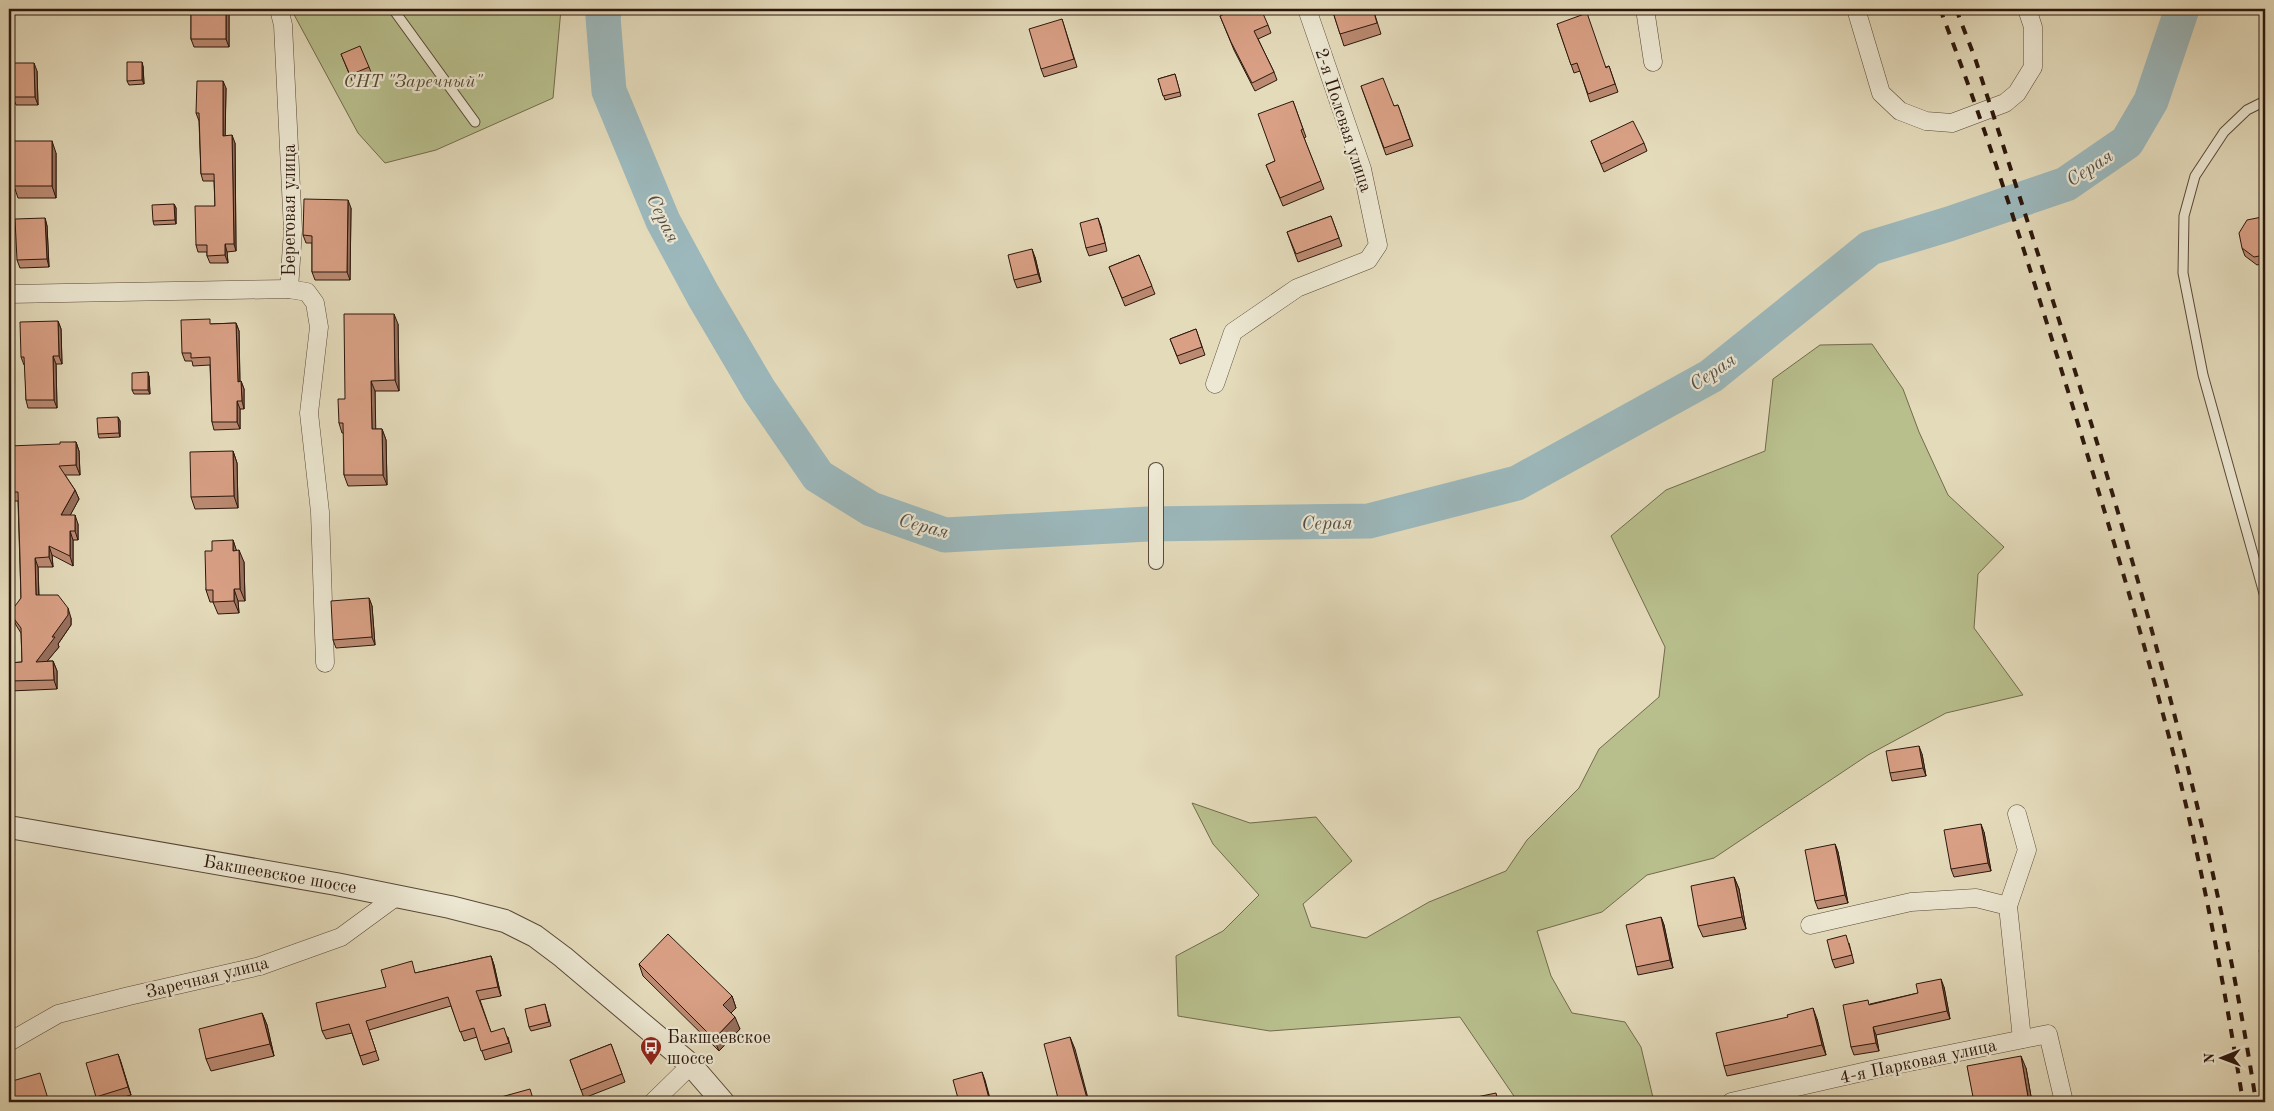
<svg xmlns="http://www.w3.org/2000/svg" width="2274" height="1111" font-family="'Old Standard TT',serif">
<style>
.green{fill:#b8bf8d;stroke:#726b4c}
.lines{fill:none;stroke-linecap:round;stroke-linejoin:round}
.river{stroke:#9cb8bc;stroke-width:35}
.service-casing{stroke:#5a4838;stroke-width:11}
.pedestrian-casing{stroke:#5a4838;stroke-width:16}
.minor-casing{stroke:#5a4838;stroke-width:19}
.tertiary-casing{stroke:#5a4838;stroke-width:24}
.service{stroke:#ede8d3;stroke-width:9}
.pedestrian{stroke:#ede8d3;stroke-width:14}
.minor{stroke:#ede8d3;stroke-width:18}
.tertiary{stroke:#ede8d3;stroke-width:22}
.rail{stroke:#2c170c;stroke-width:4;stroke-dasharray:9 9;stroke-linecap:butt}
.wall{fill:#bb8a72;stroke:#2c170c}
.shaded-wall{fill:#98705d;stroke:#2c170c}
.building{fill:#d9a085;stroke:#2c170c}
.labels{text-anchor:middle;stroke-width:4.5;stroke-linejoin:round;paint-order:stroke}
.park-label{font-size:18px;font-style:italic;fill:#564933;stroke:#ede8d3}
.street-label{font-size:18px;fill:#2c170c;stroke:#ede8d3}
.poi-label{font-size:18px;fill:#2c170c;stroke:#ede8d3;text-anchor:start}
.water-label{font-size:19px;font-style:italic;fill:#534f4a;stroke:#ede8d3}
</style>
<rect width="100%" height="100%" fill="#e4dbbb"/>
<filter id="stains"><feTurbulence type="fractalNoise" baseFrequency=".004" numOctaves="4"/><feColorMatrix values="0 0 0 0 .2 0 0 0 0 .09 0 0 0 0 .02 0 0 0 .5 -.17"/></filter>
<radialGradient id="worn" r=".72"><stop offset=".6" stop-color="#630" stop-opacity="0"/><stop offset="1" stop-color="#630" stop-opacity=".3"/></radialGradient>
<g class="green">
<path d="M 291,9 L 561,9 L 553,98 L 436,150 L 385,163 L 358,133 Z"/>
<path d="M 1872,344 L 1903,389 L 1919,432 L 1948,495 L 2004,547 L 1978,574 L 1974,628 L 2023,695 L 1946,713 L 1868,755 L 1714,858 L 1647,875 L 1602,912 L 1537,931 L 1551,976 L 1572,1013 L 1625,1022 L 1641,1047 L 1654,1102 L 1518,1102 L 1460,1017 L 1270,1031 L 1178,1016 L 1176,956 L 1223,931 L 1259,895 L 1213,844 L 1192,803 L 1250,823 L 1316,817 L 1352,861 L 1303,904 L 1311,927 L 1366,938 L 1429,902 L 1506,871 L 1527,840 L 1579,788 L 1599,749 L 1659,697 L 1665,647 L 1611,536 L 1666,490 L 1765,451 L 1773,379 L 1820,345 Z"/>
<path d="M 2265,945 L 2265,991 L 2259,950 Z"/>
</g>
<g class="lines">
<path class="river" d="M 605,9 L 603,17 L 609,91 L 663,221 L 703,295 L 759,390 L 818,476 L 871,509 L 945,535 L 1148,524 L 1369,521 L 1517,483 L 1711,376 L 1870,248 L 1949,224 L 2066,184 L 2127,142 L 2151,101 L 2182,9"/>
<g class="service-casing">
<g id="service">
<path d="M 393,9 L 475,122"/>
<path d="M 2265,101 L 2247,110 L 2224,132 L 2195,176 L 2184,216 L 2183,273 L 2203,375 L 2265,597"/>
</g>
</g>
<g class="pedestrian-casing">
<path id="pedestrian" d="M 1156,562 L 1156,470"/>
</g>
<g class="minor-casing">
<g id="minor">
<path d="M 279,9 L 283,25 L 293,230 L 289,289 L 307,292 L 315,303 L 319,327 L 309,413 L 320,512 L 325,663"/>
<path d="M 1645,9 L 1653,62"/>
<path d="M 1856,9 L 1881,93 L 1900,111 L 1926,121 L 1952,123 L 2005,103 L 2017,93 L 2033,67 L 2033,27 L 2027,9"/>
<path d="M 9,294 L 289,289"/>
<path d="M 1215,384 L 1233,332 L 1297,288 L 1368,260 L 1378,245 L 1362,169 L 1307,9"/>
<path d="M 2017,814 L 2027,850 L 2008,906 L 2022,1039"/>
<path d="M 1810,925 L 1911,902 L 1976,898 L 2008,906"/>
<path d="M 9,1042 L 58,1014 L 129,996 L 260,966 L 341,937 L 397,896"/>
<path d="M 653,1102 L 691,1065"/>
<path d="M 1731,1102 L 1880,1068 L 2048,1034 L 2064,1102"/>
</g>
</g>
<g class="tertiary-casing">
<path id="tertiary" d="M 9,827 L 336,884 L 450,907 L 505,921 L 535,936 L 563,957 L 691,1065 L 723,1102"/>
</g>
<use href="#service" class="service"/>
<use href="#pedestrian" class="pedestrian"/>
<use href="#minor" class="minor"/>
<use href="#tertiary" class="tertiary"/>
<g class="rail">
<path d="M 1940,9 C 1990,138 2031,272 2072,404 C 2105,513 2139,623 2168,733 C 2200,854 2223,978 2243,1102"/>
<path d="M 1956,9 L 1975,58 C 2085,401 2201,745 2256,1102"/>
</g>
</g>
<g class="wall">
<path d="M 191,9 L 229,9 L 229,47 L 194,47 L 191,39 Z"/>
<path d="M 449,9 L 462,9 L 449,11 Z"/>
<path d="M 1332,9 L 1373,9 L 1381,34 L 1344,46 Z"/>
<path d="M 1220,16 L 1268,25 L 1271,33 L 1258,39 L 1274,72 L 1277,80 L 1255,91 L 1234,50 Z"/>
<path d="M 1062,19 L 1077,67 L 1044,77 L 1041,69 Z"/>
<path d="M 1557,24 L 1606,67 L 1609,66 L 1618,92 L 1590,102 L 1580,71 L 1574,73 Z"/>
<path d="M 341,54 L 369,67 L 372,75 L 353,83 Z"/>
<path d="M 143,66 L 144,84 L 129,85 L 127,81 Z"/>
<path d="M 37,71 L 38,105 L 16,105 L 13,97 Z"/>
<path d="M 1175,74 L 1181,96 L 1165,100 L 1158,79 Z"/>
<path d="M 1361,86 L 1394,106 L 1398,105 L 1413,146 L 1386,155 Z"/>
<path d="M 226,88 L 225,135 L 235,143 L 236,251 L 227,252 L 228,263 L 210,263 L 207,256 L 207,252 L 198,252 L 196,245 L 215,206 L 214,181 L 203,181 L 201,174 L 199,121 L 196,113 Z"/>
<path d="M 1293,101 L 1306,137 L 1304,138 L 1324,189 L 1283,206 L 1266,165 L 1275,161 Z"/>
<path d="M 1591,141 L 1644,143 L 1647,151 L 1604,172 Z"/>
<path d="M 56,153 L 56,198 L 18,198 L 14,186 Z"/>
<path d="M 174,204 L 176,208 L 176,224 L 154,225 L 153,221 Z"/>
<path d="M 351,208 L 350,280 L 315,280 L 312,272 L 312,243 L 306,243 L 303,235 Z"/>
<path d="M 1331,216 L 1342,246 L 1298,262 L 1287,232 Z"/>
<path d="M 45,218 L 47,226 L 49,267 L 20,268 L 17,260 Z"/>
<path d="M 1098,218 L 1101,226 L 1107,251 L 1089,256 L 1086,248 Z"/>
<path d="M 2265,219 L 2265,263 L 2257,265 L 2245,256 L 2242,248 Z"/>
<path d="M 1139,255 L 1155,294 L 1125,306 L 1109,267 Z"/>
<path d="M 1035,257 L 1041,282 L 1017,288 L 1014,280 Z"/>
<path d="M 58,321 L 61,329 L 62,364 L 56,364 L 57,408 L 28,408 L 26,400 L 25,365 L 24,365 L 21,357 Z"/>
<path d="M 236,323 L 239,331 L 240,382 L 241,381 L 244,389 L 244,409 L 240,409 L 240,429 L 214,430 L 212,422 L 210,365 L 193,366 L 192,361 L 185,361 L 182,353 L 211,324 Z"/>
<path d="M 398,324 L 399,391 L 375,391 L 375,429 L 382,429 L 386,440 L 387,485 L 348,486 L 344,475 L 344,433 L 342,433 L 339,423 L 345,399 Z"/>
<path d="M 1196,329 L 1205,355 L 1180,364 L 1170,339 Z"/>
<path d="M 149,376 L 150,394 L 134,394 L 132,390 Z"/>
<path d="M 118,417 L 120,421 L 120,437 L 99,438 L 98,434 Z"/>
<path d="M 76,442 L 79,451 L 80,475 L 65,475 L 75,490 L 79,499 L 70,515 L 78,524 L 78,540 L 73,540 L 73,566 L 52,555 L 53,567 L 38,567 L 39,595 L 71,618 L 71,625 L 58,644 L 59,647 L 47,661 L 53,661 L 57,671 L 57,689 L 10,691 L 9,687 L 9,663 L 22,662 L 21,633 L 16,625 L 12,616 L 21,598 L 18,501 L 13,501 L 10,492 L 60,444 Z"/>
<path d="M 233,451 L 237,463 L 238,508 L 195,509 L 191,497 Z"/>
<path d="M 233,540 L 236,550 L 244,562 L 245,601 L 238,601 L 239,613 L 218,614 L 213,602 L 210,602 L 206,590 L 212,551 Z"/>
<path d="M 369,598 L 372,606 L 375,645 L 336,648 L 333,640 Z"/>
<path d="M 1922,754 L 1926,776 L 1892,781 L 1890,773 Z"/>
<path d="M 1984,832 L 1991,871 L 1954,877 L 1951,869 Z"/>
<path d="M 1835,844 L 1838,852 L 1848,903 L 1818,909 L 1815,901 Z"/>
<path d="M 1734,877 L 1739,889 L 1746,929 L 1703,937 L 1698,926 Z"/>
<path d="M 1661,917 L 1664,925 L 1673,968 L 1638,975 L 1636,967 Z"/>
<path d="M 1849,943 L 1854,963 L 1835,968 L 1832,960 Z"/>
<path d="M 491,956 L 494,965 L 501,996 L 480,1000 L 491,1032 L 508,1037 L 512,1052 L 485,1060 L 477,1037 L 464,1041 L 451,1006 L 369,1030 L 379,1060 L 363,1065 L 352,1033 L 326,1039 L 322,1031 L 386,987 L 415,973 Z"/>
<path d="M 639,964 L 732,996 L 736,1008 L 731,1013 L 740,1029 L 719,1051 L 643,976 Z"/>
<path d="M 1944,987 L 1950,1019 L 1876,1035 L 1879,1051 L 1854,1055 L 1851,1047 L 1870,1004 Z"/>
<path d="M 545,1004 L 551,1026 L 531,1031 L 529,1027 Z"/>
<path d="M 262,1013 L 267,1025 L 274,1056 L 211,1071 L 206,1059 Z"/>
<path d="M 1817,1019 L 1826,1055 L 1727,1076 L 1724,1066 Z"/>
<path d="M 611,1044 L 625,1082 L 584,1098 L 570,1060 Z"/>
<path d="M 118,1054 L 131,1095 L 107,1102 L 98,1102 L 96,1097 Z"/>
<path d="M 2026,1068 L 2032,1102 L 1974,1102 Z"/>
</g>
<g class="shaded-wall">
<path d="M 226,9 L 229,9 L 229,47 L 226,39 Z"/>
<path d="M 142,62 L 143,66 L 144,84 L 142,80 Z"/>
<path d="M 34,63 L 37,71 L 38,105 L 35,97 Z"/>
<path d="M 223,81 L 226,88 L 225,143 L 223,136 Z"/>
<path d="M 232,135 L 235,143 L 236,251 L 234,244 Z"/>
<path d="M 52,141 L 56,153 L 56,198 L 52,186 Z"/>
<path d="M 348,200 L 351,208 L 350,280 L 347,272 Z"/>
<path d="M 174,204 L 176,208 L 176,224 L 175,220 Z"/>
<path d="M 45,218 L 47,226 L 49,267 L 47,259 Z"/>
<path d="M 225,244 L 227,252 L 228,263 L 225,255 Z"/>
<path d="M 1032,249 L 1035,257 L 1041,282 L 1038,274 Z"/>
<path d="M 394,314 L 398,324 L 399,391 L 395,380 Z"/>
<path d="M 58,321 L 61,329 L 62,364 L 59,356 Z"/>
<path d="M 236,323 L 239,331 L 240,389 L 238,382 Z"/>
<path d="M 53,356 L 56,364 L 57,408 L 54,400 Z"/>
<path d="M 148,372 L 149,376 L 150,394 L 148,390 Z"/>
<path d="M 241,381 L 244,389 L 244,409 L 242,401 Z"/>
<path d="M 371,381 L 375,391 L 376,440 L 372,429 Z"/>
<path d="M 237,401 L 240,409 L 240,429 L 237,422 Z"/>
<path d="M 118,417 L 120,421 L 120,437 L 119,433 Z"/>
<path d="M 382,429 L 386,440 L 387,485 L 383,475 Z"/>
<path d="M 76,442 L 79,451 L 80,475 L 76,465 Z"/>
<path d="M 233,451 L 237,463 L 238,508 L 234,496 Z"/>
<path d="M 75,490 L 79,499 L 65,525 L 61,515 Z"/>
<path d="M 75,515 L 78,524 L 78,540 L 75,531 Z"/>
<path d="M 70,531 L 73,540 L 73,566 L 70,556 Z"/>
<path d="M 233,540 L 237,552 L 233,551 Z"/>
<path d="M 49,546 L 52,555 L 53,567 L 49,557 Z"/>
<path d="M 239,550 L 244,562 L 245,601 L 240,589 Z"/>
<path d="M 35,558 L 38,567 L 39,605 L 36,595 Z"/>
<path d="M 234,589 L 238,601 L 239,613 L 234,601 Z"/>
<path d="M 369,598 L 372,606 L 375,645 L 372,637 Z"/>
<path d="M 68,608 L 71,618 L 71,625 L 58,644 L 59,647 L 39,671 L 36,662 L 52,637 Z"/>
<path d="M 53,661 L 57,671 L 57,689 L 54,680 Z"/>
<path d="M 1919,746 L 1922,754 L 1926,776 L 1923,768 Z"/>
<path d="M 1981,824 L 1984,832 L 1991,871 L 1988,863 Z"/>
<path d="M 1835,844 L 1838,852 L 1848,903 L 1845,895 Z"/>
<path d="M 1734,877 L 1739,889 L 1746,929 L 1742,917 Z"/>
<path d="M 1661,917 L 1664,925 L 1673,968 L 1670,960 Z"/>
<path d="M 491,956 L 494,965 L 501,996 L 498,987 Z"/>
<path d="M 1941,979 L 1944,987 L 1950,1019 L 1947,1011 Z"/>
<path d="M 732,996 L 736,1008 L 727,1017 L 723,1005 Z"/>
<path d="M 1813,1008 L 1817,1019 L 1826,1055 L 1822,1045 Z"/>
<path d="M 262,1013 L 267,1025 L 274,1056 L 270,1044 Z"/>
<path d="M 735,1017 L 740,1029 L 719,1051 L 714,1039 Z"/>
<path d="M 1873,1027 L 1876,1035 L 1879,1051 L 1876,1043 Z"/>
<path d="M 1070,1037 L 1075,1049 L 1089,1102 L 1088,1102 Z"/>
<path d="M 118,1054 L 121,1062 L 131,1095 L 128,1087 Z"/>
<path d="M 2021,1056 L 2026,1068 L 2032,1102 L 2030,1102 L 2028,1097 Z"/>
<path d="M 982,1072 L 985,1080 L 991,1102 L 990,1102 Z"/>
</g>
<g class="building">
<rect x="191" y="9" width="35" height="30"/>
<path d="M 1235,9 L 1261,9 L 1268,25 L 1254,31 L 1274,72 L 1252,83 L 1231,42 L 1220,16 Z"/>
<path d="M 1332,9 L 1373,9 L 1377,23 L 1340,34 Z"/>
<path d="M 1587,13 L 1606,68 L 1609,66 L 1615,84 L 1588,94 L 1577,63 L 1571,65 L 1557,24 Z"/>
<path d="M 1062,19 L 1074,59 L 1041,69 L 1029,29 Z"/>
<path d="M 360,46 L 369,67 L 350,75 L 341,54 Z"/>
<path d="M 127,62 L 142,62 L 142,80 L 127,81 Z"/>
<path d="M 13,63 L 34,63 L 35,97 L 13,97 Z"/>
<path d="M 1175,74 L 1180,92 L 1163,96 L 1158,79 Z"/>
<path d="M 1383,78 L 1394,106 L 1398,105 L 1410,139 L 1384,148 L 1361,86 Z"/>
<path d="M 197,81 L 223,81 L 223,136 L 232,135 L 233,185 L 234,244 L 225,244 L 225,255 L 207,256 L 207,245 L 196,245 L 195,206 L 215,206 L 214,174 L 201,174 L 199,113 L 196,113 Z"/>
<path d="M 1293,101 L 1303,129 L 1301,130 L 1321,181 L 1280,198 L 1266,165 L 1275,161 L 1258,114 Z"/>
<path d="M 1633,121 L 1644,143 L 1601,164 L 1591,141 Z"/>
<rect x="14" y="141" width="38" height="45"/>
<path d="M 304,199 L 348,200 L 347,272 L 312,272 L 312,236 L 303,235 Z"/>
<path d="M 174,204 L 175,220 L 153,221 L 152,205 Z"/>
<path d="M 1331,216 L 1339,238 L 1296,254 L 1287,232 Z"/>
<path d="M 2262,217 L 2265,219 L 2265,255 L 2254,257 L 2242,248 L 2239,233 L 2247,220 Z"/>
<path d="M 45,218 L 47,259 L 17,260 L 15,219 Z"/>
<path d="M 1098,218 L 1105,243 L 1086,248 L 1080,223 Z"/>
<path d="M 1032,249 L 1038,274 L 1014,280 L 1008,255 Z"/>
<path d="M 1139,255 L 1152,286 L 1122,298 L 1109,267 Z"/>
<path d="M 344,314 L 394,314 L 395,380 L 371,381 L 372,429 L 382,429 L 383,475 L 344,475 L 343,423 L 339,423 L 338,399 L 345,399 Z"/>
<path d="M 210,319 L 210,324 L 236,323 L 238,382 L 241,381 L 242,401 L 237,401 L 237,422 L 212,422 L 210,357 L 191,358 L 191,353 L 182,353 L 181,320 Z"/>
<path d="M 58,321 L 59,356 L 53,356 L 54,400 L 26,400 L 24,357 L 21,357 L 20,322 Z"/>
<path d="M 1196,329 L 1202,347 L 1177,356 L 1170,339 Z"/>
<path d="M 148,372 L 148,390 L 132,390 L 132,373 Z"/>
<path d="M 118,417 L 119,433 L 98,434 L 97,418 Z"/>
<path d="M 60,442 L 76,442 L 76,465 L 59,466 L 75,490 L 61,515 L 75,515 L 75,531 L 70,531 L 70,556 L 49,546 L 49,557 L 35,558 L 36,595 L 58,595 L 68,608 L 68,615 L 52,637 L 55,637 L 36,662 L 53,661 L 54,680 L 9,681 L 9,663 L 22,662 L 21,628 L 12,616 L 12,610 L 21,598 L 20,558 L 18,492 L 10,492 L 9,446 L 60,444 Z"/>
<path d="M 233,451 L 234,496 L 191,497 L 190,452 Z"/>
<path d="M 233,540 L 233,551 L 239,550 L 240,589 L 234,589 L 234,601 L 213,602 L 213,590 L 206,590 L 205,551 L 212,551 L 212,541 Z"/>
<path d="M 369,598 L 372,637 L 333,640 L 331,601 Z"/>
<path d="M 1919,746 L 1923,768 L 1890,773 L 1886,751 Z"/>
<path d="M 1981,824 L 1988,863 L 1951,869 L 1944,830 Z"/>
<path d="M 1835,844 L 1845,895 L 1815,901 L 1805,850 Z"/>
<path d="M 1734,877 L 1742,917 L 1698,926 L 1691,886 Z"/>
<path d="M 1661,917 L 1670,960 L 1636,967 L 1626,925 Z"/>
<path d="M 668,934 L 732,996 L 723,1005 L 735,1017 L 714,1039 L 639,964 Z"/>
<path d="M 1846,935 L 1852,955 L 1832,960 L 1827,940 Z"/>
<path d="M 491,956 L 498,987 L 476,991 L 491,1032 L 504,1028 L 509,1043 L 481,1051 L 474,1028 L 460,1032 L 448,997 L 366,1021 L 376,1051 L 360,1056 L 349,1024 L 322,1031 L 316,1003 L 386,987 L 381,970 L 412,961 L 415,973 Z"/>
<path d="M 1941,979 L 1947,1011 L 1873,1027 L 1876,1043 L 1851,1047 L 1843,1005 L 1868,1000 L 1869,1005 L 1918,993 L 1916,984 Z"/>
<path d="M 545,1004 L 549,1022 L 529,1027 L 525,1009 Z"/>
<path d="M 1813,1008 L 1822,1045 L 1724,1066 L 1716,1033 L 1788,1017 L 1787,1015 Z"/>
<path d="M 262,1013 L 270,1044 L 206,1059 L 199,1029 Z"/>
<path d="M 1070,1037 L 1088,1102 L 1059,1102 L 1044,1044 Z"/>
<path d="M 611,1044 L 622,1074 L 581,1090 L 570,1060 Z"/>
<path d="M 118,1054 L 128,1087 L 96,1097 L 86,1063 Z"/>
<path d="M 2021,1056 L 2028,1097 L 1998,1102 L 1974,1102 L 1967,1066 Z"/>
<path d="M 982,1072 L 990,1102 L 959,1102 L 953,1080 Z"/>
<path d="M 40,1073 L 49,1102 L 9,1102 L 9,1082 Z"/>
<path d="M 530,1089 L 534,1102 L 483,1102 Z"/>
<path d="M 1496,1093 L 1498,1102 L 1453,1102 Z"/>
<path d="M 394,1097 L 395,1102 L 376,1102 Z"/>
<path d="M 1134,1098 L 1135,1102 L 1121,1102 Z"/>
</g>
<defs>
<g id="bus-pin" transform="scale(1.125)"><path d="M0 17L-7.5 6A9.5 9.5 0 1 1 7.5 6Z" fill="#8f2418" stroke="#ede8d3"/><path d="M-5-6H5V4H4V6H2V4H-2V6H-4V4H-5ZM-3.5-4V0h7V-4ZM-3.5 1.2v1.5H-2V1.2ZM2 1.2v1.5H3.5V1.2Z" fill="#fff"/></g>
</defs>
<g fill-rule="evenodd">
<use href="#bus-pin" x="651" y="1047"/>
</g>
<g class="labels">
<g class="park-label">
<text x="413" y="87">СНТ "Заречный"</text>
</g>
<g class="street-label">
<text transform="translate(1344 120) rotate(72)" y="6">2-я Полевая улица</text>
<text transform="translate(289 210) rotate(-90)" y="6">Береговая улица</text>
<text transform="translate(280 874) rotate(10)" y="6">Бакшеевское шоссе</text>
<text transform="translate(207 977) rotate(-14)" y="6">Заречная улица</text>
<text transform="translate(1918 1061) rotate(-12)" y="6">4-я Парковая улица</text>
</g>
<g class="poi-label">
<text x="667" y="1043">Бакшеевское<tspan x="667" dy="21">шоссе</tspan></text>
</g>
<g class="water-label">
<text transform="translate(2089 167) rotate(-33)" y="7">Серая</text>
<text transform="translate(664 218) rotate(64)" y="7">Серая</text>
<text transform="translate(1712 371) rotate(-34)" y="7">Серая</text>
<text transform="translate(1327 522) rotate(-1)" y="7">Серая</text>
<text transform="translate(924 525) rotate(15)" y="7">Серая</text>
</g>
</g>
<rect width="2274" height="1111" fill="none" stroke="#e4dbbb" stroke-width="30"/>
<rect x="10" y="10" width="2254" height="1091" fill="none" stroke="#2c170c" stroke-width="2.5"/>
<rect x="15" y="15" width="2244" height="1081" fill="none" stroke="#2c170c"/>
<g transform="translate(2222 1058) rotate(269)" stroke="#ede8d3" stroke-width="4" paint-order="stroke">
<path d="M0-4L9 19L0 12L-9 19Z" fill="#2c170c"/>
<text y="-8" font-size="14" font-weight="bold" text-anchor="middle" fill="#2c170c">N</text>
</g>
<rect width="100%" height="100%" filter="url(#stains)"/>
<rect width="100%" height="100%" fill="url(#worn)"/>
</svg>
